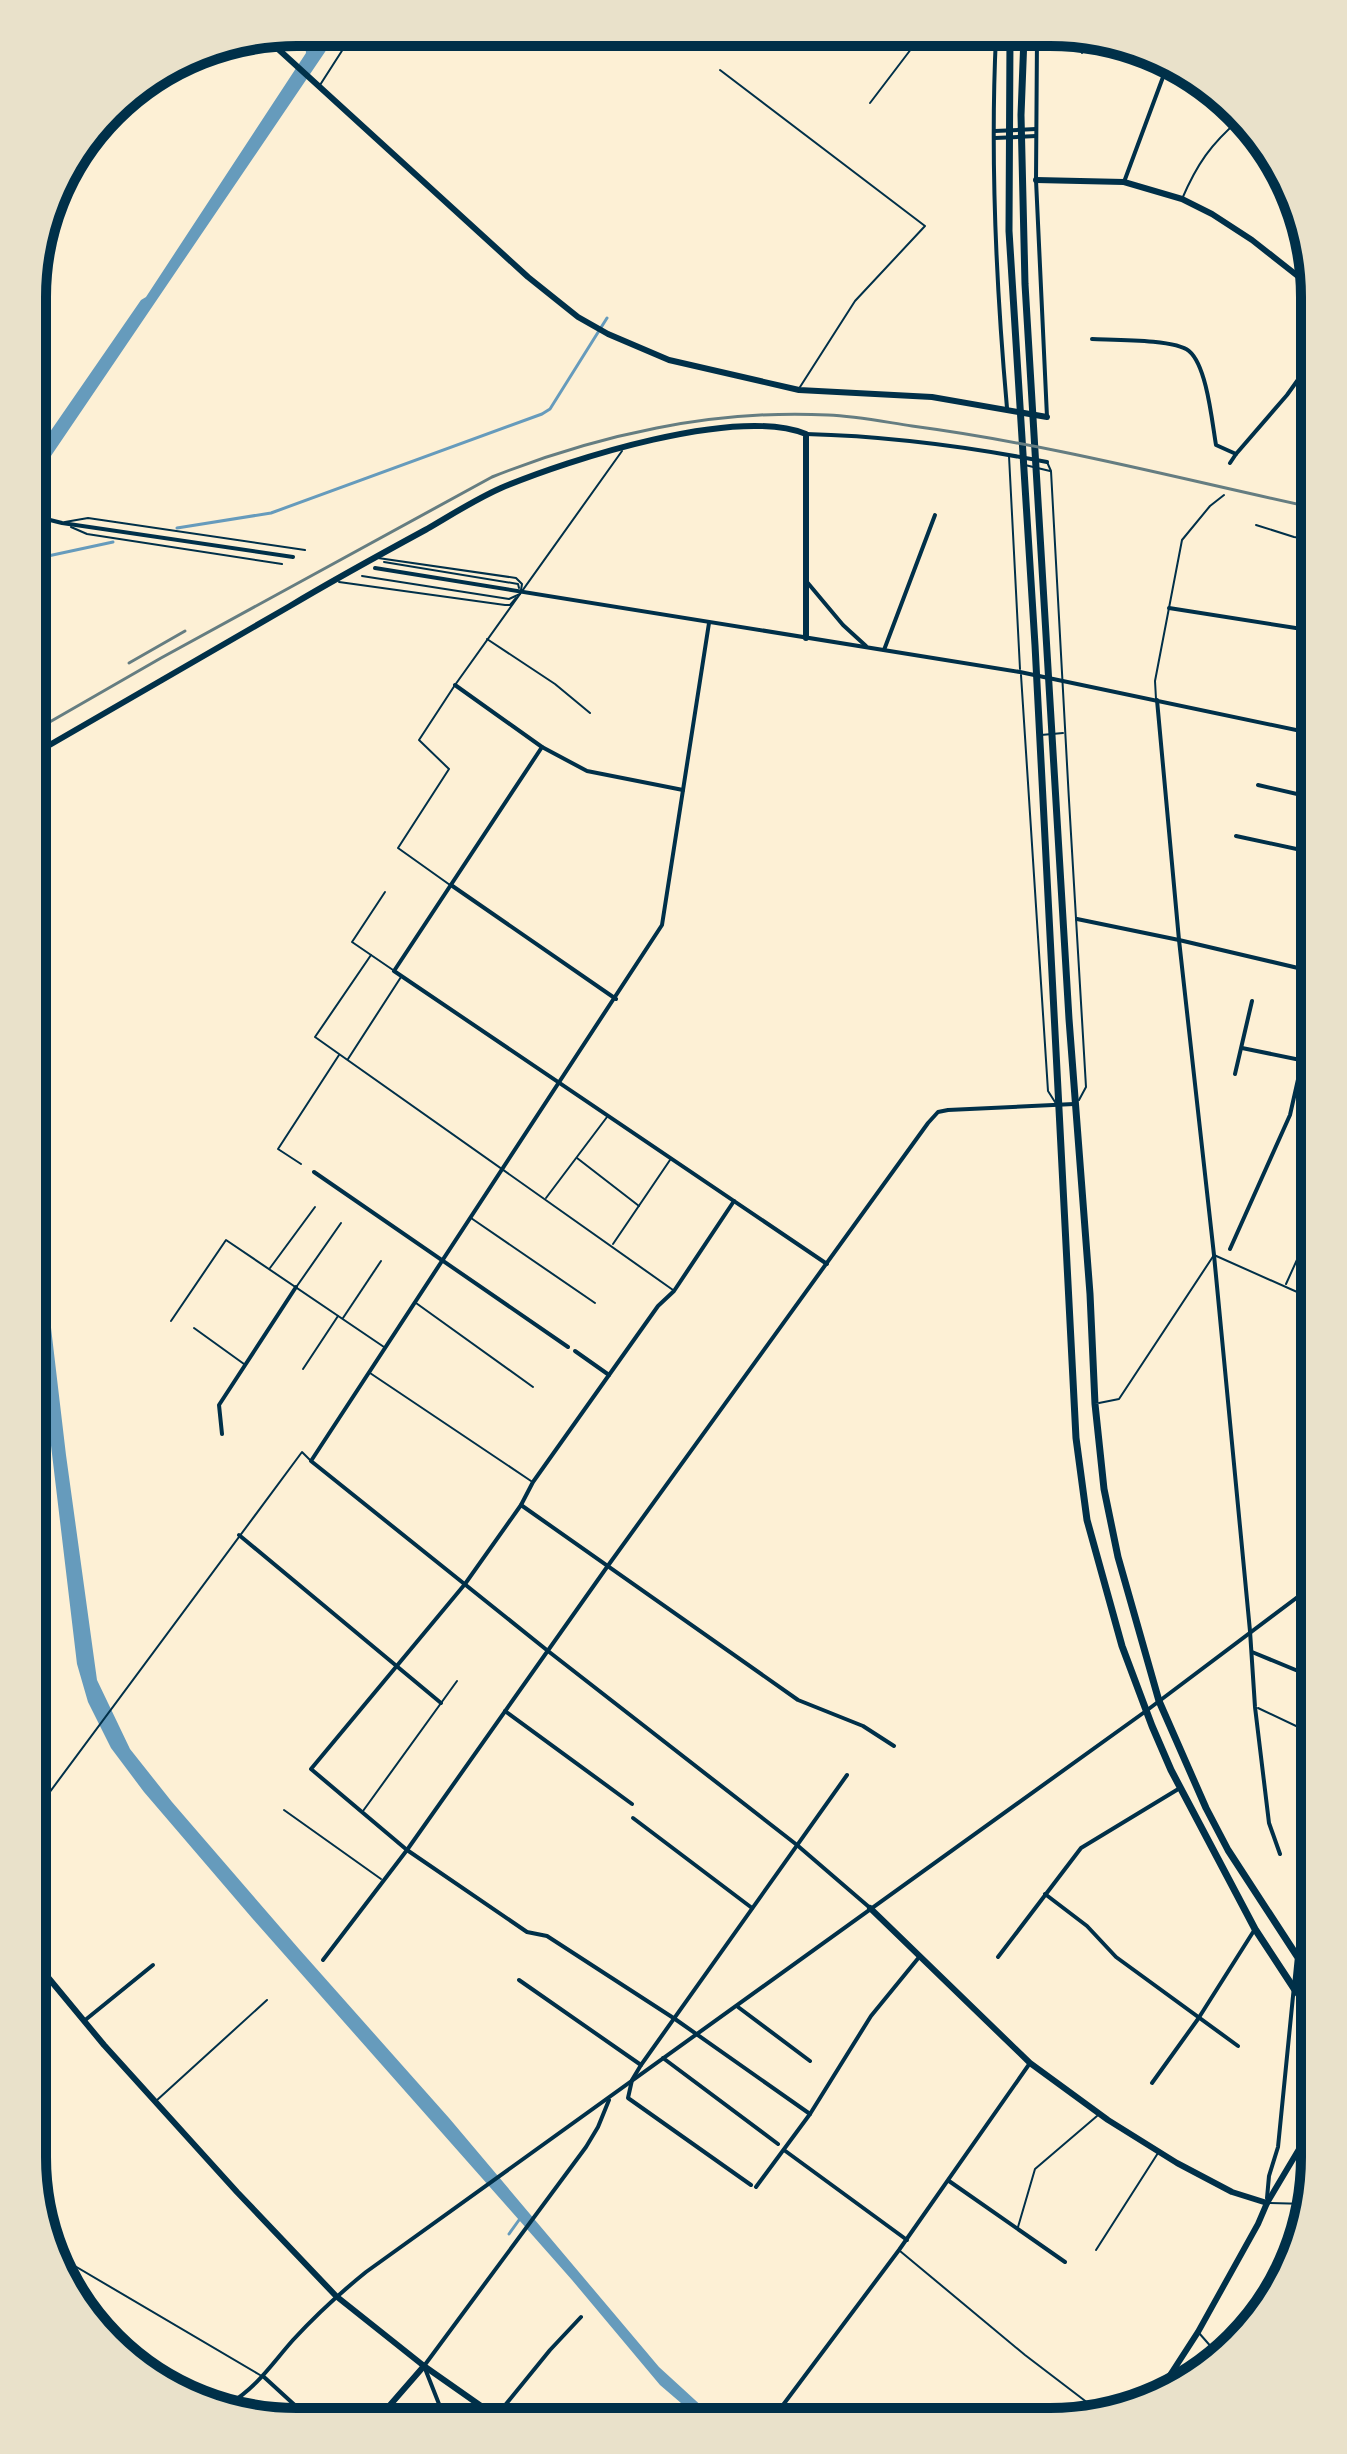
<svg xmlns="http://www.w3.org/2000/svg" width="1347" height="2454" font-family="Signika,sans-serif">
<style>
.water{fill:#669bbc}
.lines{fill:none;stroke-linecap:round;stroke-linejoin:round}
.stream{stroke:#669bbc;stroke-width:3}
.service{stroke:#003049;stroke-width:2}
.minor{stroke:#003049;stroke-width:4}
.tertiary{stroke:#003049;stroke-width:6}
.primary{stroke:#003049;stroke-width:7}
.rail{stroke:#657d81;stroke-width:3}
.rim{fill:none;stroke:#003049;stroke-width:10}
</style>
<rect width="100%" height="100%" fill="#fdf0d5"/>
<g class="water">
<path d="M 304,32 L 328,32 L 327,49 L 34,481 L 34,455 L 141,300 L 146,297 L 306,53 Z"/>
<path d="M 33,1175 L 66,1455 L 97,1680 L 130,1749 L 172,1802 L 299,1949 L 449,2118 L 659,2367 L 718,2421 L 702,2421 L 660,2385 L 572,2280 L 252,1918 L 144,1792 L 111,1748 L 88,1702 L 77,1664 L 33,1294 Z"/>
</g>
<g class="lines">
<g class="stream">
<path d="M 177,528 L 271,513 L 542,414 L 550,409 L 607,318"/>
<path d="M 34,559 L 113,542"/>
<path d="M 509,2234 L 519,2220"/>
</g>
<g class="service">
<path d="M 1082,53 L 1086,37"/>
<path d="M 720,70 L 925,226 L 855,301 L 800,387"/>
<path d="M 320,85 L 354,32"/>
<path d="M 870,103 L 921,36"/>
<path d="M 1182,199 C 1197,164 1211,144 1239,120"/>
<path d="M 1009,456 L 1020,669"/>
<path d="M 1047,462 L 1051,471 C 1061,676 1074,882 1086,1087 L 1079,1100"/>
<path d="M 1025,465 L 1050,471"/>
<path d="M 65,522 L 88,518 L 305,550"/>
<path d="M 1256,525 L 1294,537 L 1315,540"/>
<path d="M 71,527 L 87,534 L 282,564"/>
<path d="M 378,558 L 516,578 L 522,584 L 521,590"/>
<path d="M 384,562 L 518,584 L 519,588"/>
<path d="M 362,576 L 509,599 L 520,594"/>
<path d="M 339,582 L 505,605 L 510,605 L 516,598"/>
<path d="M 487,639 L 555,684 L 590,713"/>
<path d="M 1021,675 L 1048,1091 L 1055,1102"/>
<path d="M 1156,699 L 1155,681 L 1182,540 L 1210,506 L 1224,495"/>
<path d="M 1041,735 L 1063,733"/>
<path d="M 450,885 L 398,848 L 449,769 L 419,740 L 455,685 L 622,451"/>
<path d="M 385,892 L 352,942 L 393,970"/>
<path d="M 371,955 L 315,1037 L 673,1290"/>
<path d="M 348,1059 L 401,977"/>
<path d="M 577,1158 L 639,1206"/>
<path d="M 301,1164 L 278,1149 L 339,1055"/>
<path d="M 546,1198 L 607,1117"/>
<path d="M 471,1218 L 595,1303"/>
<path d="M 613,1244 L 670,1160"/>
<path d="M 270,1268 L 315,1207"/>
<path d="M 1286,1284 L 1315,1220"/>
<path d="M 297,1286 L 341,1223"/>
<path d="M 416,1303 L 533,1387"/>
<path d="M 343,1318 L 381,1261"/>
<path d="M 171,1321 L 226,1240 L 384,1347"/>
<path d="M 194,1328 L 244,1364"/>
<path d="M 303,1369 L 338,1316"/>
<path d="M 370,1373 L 531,1481"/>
<path d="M 1099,1403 L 1119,1399 L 1214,1255 L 1315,1300"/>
<path d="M 1258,1708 L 1315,1735"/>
<path d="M 284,1810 L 381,1879"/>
<path d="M 363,1811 L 457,1681"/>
<path d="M 32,1816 L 302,1452 L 310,1460"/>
<path d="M 156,2101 L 267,2000"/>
<path d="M 1269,2203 L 1308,2204"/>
<path d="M 1018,2227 L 1035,2169 L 1097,2116"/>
<path d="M 1096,2250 L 1158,2153"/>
<path d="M 900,2251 L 1025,2355 L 1101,2413"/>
<path d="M 51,2252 L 260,2375"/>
<path d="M 1199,2333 L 1221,2358"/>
</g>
<g class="minor">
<path d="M 996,36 C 990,161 996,285 1007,408"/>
<path d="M 1037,37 L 1036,180 L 1047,417"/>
<path d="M 995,131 L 1036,129"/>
<path d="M 995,138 L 1036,136"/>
<path d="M 1124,182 L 1166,69"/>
<path d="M 1092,339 C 1113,340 1175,339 1189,351 C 1207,366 1212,422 1216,445 L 1236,454"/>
<path d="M 806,434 C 884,436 970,447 1047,462"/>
<path d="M 1230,463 L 1236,454 L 1287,395 L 1315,356"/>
<path d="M 34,516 L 62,523 L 293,557"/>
<path d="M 375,568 L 1020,672 L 1315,734"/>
<path d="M 807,582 L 843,625 L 866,646"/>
<path d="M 1169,608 L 1315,631"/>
<path d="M 709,623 L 662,925 L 311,1461 L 548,1651 L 797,1845 L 869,1907"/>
<path d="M 884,650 L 935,515"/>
<path d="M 455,685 L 542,747 L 587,771 L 683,790"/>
<path d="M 1157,700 L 1179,940 L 1214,1255 L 1250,1631 L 1255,1707 L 1269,1823 L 1280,1854"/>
<path d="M 542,747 L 394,971 L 827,1264"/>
<path d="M 1258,785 L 1310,797"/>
<path d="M 1236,836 L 1315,853"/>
<path d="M 451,885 L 616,999"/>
<path d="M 1077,919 L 1179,940 L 1315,972"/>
<path d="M 1242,1048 L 1315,1063"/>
<path d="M 1235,1074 L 1252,1001"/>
<path d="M 314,1172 L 568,1347"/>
<path d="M 734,1201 L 674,1291 L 658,1306 L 533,1482 L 521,1505 L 465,1584 L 311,1769 L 407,1850 L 527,1932 L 547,1936 L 675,2019 L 810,2114"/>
<path d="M 1230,1249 L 1290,1115 L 1315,1004"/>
<path d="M 575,1351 L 609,1375"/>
<path d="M 222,1434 L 219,1405 L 296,1287"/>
<path d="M 521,1505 L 798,1700 L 863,1726 L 894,1746"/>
<path d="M 239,1535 L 441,1703"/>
<path d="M 1252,1652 L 1315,1678"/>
<path d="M 505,1711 L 632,1804"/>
<path d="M 32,1778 L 46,1799"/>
<path d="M 633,1818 L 752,1908"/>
<path d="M 1045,1894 L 1087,1926 L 1116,1957 L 1238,2046"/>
<path d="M 998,1957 L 1081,1848 L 1180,1788"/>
<path d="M 323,1960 L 407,1850 L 607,1567 L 928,1123 L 938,1112 L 948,1110 L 1074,1104"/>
<path d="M 519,1980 L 641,2065"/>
<path d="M 738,2007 L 810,2061"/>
<path d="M 84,2021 L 153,1965"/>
<path d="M 663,2058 L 778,2144"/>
<path d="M 1152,2083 L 1198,2019 L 1255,1929"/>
<path d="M 784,2150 L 907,2240"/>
<path d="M 949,2181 L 1065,2262"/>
<path d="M 751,2185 L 628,2098 L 632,2080 L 641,2065 L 847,1775"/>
<path d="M 756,2187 L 810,2114 L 871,2016 L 920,1956"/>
<path d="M 1267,2198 L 1269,2176 L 1278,2147 L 1297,1956 L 1315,1849"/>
<path d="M 264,2377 L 311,2420"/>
<path d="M 228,2405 C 259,2385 270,2366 293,2340 C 316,2315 340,2293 366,2272 L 1146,1711 L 1315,1584"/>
<path d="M 456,2420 L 439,2404 L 424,2366 L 586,2147 L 598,2127 L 609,2100"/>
<path d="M 493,2420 L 550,2350 L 581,2317"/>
<path d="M 771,2421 L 899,2250 L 1030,2063"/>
</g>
<g class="tertiary">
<path d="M 266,38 L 528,277 L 578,317 L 608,334 L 669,360 L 799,390 L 932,397 L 1047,417"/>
<path d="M 1036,180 L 1124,182 L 1182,199 L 1212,214 L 1252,240 L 1313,288"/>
<path d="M 34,754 C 119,704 205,656 290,606 C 335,579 381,554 427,529 C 451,515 476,499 501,488 C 570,459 736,406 806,434 L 806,638"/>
<path d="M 870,1908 L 1030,2063 L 1108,2120 L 1177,2163 L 1232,2192 L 1267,2203"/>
<path d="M 32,1958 L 104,2045 L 237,2192 L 336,2296 L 424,2366 L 501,2420"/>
<path d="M 1156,2397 L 1198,2332 L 1258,2224 L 1267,2203 L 1314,2124"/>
<path d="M 377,2420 L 424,2366"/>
</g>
<g class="primary">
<path d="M 1010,36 L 1009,231 L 1035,645 L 1076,1438 L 1087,1520 L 1122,1646 L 1152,1726 L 1171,1770 L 1255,1929 L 1295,1990 L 1314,2012"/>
<path d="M 1024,37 L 1021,115 L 1025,284 L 1069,1019 L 1090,1294 L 1095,1404 L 1104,1489 L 1118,1557 L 1159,1701 L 1206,1808 L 1228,1850 L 1297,1956 L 1314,1976"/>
</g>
<g class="rail">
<path d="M 129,663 L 185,631"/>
<path d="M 34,731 L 161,658 L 492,477 C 597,435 714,409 828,415 C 856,416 885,422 912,426 C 1048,444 1181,479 1315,508"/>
</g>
</g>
<path d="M0 0H1347V2454H0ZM297 46H1050A251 251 0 0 1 1301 297V2157A251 251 0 0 1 1050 2408H297A251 251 0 0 1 46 2157V297A251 251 0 0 1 297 46Z" fill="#e9e1ca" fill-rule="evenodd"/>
<path class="rim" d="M297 46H1050A251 251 0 0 1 1301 297V2157A251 251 0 0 1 1050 2408H297A251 251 0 0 1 46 2157V297A251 251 0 0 1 297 46Z"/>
</svg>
